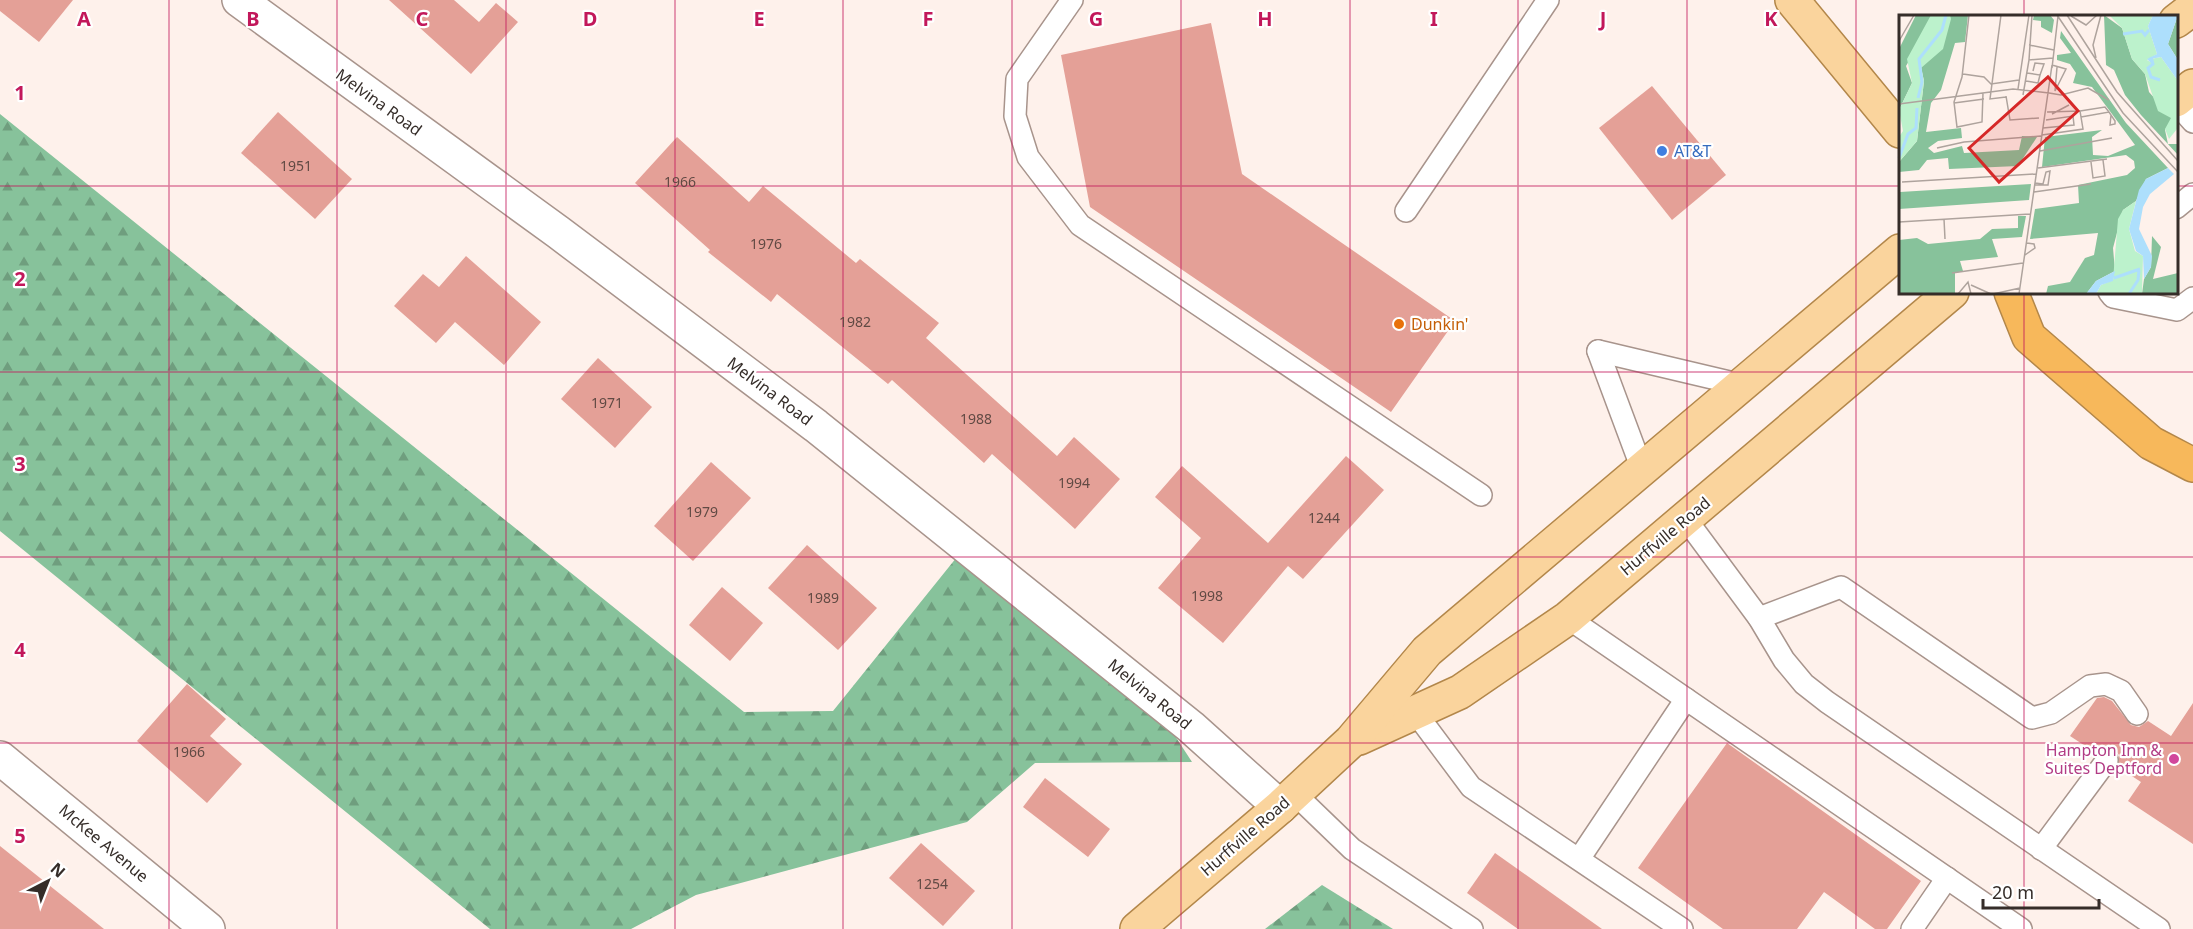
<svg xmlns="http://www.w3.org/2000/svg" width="2193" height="929" font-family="'Noto Sans',sans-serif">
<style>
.forest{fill:url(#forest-firs)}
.building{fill:#e4a097}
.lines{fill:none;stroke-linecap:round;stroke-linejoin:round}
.service-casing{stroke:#a8948c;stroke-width:24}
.minor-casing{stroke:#a8948c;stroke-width:36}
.primary-casing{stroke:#b3874a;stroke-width:36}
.motorway-casing{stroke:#b3874a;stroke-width:36}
.service{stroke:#fff;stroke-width:21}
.minor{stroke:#fff;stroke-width:33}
.primary{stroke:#fad49d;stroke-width:33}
.motorway{stroke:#f7b85b;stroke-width:33}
.grid{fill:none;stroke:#c2185b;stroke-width:1.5;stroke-opacity:0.55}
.shop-dot{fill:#3f7fe0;stroke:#fff;stroke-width:2}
.food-dot{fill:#e8710a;stroke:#fff;stroke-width:2}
.hotel-dot{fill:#d1479c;stroke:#fff;stroke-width:2}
.labels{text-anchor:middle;stroke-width:4.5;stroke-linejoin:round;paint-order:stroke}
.number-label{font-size:14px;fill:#614a44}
.street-label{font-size:16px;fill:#352d29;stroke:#fff}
.shop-label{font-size:16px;fill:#366cbe;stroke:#fff;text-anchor:start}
.food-label{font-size:16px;fill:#c56008;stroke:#fff;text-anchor:start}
.hotel-label{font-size:16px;fill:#b23c85;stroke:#fff;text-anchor:end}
.inset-river{fill:none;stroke:#addffc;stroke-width:3}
.inset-road{fill:none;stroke:#aea39d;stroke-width:1.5}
.view{fill:#d62828;fill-opacity:0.15;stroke:#d62828;stroke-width:3}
.inset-edge{fill:none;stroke:#352d29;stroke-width:3}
.grid-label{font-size:20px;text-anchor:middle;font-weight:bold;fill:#c2185b;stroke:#fff;stroke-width:4.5;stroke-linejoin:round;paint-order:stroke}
</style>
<defs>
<pattern id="forest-firs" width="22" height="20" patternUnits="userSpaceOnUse" patternTransform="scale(1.5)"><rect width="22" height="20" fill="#87c29b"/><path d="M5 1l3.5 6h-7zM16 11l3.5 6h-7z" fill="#6f9e7e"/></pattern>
</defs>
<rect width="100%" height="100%" fill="#fef1eb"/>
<g class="forest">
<path d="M 0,114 L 744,712 L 833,711 L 969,542 L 1138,679 L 1192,762 L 1035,763 L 967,822 L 696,895 L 631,929 L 490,929 L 0,531 Z"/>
<path d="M 1322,885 L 1393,929 L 1265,929 Z"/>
</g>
<g class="building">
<path d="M 0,0 L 73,0 L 39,42 L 0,11 Z"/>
<path d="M 389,0 L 454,0 L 479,22 L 496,3 L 518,22 L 471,74 Z"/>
<path d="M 1211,23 L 1242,174 L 1455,321 L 1391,412 L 1090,207 L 1061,55 Z"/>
<path d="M 1652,86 L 1726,175 L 1672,220 L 1599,128 Z"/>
<path d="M 278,112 L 352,179 L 315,219 L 241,153 Z"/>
<path d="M 677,137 L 749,202 L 763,186 L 856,263 L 860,259 L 939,323 L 926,338 L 1057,456 L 1074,437 L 1120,479 L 1075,529 L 992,454 L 984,463 L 892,380 L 888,384 L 777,294 L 771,302 L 708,252 L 710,250 L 635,183 Z"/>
<path d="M 466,256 L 541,322 L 504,365 L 455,322 L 436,343 L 394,306 L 423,274 L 439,287 Z"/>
<path d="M 598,358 L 652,407 L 615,448 L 561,399 Z"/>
<path d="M 1346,456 L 1384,490 L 1303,579 L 1288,566 L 1223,643 L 1158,588 L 1201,538 L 1155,497 L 1182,466 L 1268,543 Z"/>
<path d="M 711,462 L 751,498 L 693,561 L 654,526 Z"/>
<path d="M 807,545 L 877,608 L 838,650 L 768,588 Z"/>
<path d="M 722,587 L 763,623 L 730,661 L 689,625 Z"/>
<path d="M 187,684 L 226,719 L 210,736 L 242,764 L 207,803 L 137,741 Z"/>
<path d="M 2104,697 L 2112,701 L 2131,725 L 2139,727 L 2148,721 L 2171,736 L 2193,703 L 2193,844 L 2128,801 L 2141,782 L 2118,767 L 2119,755 L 2115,750 L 2109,747 L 2102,748 L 2096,753 L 2070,736 L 2097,698 Z"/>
<path d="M 1727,743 L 1921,881 L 1887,929 L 1875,929 L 1824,892 L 1797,929 L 1723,929 L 1638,868 Z"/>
<path d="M 1045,778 L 1110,829 L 1088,857 L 1023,807 Z"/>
<path d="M 921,843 L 975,891 L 943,926 L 889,878 Z"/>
<path d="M 0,846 L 104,929 L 0,929 Z"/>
<path d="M 1495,853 L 1602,929 L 1518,929 L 1467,893 Z"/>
</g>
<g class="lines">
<g class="service-casing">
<g id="service">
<path d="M 1072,0 L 1017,79 L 1015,116 L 1028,157 L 1080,225 L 1481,495"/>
<path d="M 2176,103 L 2193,122"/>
<path d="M 2176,208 L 2193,194"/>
<path d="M 1406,211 L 1548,0"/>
<path d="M 2109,292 L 2113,297 L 2177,310 L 2193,298"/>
<path d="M 1598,351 L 1742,385"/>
<path d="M 1598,351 L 1642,469"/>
<path d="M 1685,518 L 1759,618 L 1784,660 L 1804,684 L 1827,702 L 2159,929"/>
<path d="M 1568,618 L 2021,929"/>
<path d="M 1759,618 L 1841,587 L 2032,718 L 2051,713 L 2090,686 L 2106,684 L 2121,691 L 2137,714"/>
<path d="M 1415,712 L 1471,787 L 1682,929"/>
<path d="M 1295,794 L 1352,849 L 1472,929"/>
<path d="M 2041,849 L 2107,760"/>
<path d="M 1579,859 L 1686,699"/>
<path d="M 1912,929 L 1947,878"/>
</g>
</g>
<g class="minor-casing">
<g id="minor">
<path d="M 239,0 L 558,232 L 816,426 L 1191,727 L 1280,807"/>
<path d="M 0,758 L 208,929"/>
</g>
</g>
<g class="primary-casing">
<g id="primary">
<path d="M 1792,0 L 1900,131"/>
<path d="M 2176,21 L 2193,8"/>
<path d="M 2176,100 L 2193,86"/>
<path d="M 1359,738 L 1460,692 L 1568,618 L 1952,292"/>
<path d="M 1137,929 L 1280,807 L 1351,741 L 1427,651 L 1900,251"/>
</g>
</g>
<g class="motorway-casing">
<path id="motorway" d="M 2011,292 L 2029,337 L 2151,443 L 2193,465"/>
</g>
<use href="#service" class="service"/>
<use href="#minor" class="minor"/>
<use href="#primary" class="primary"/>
<use href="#motorway" class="motorway"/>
</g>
<path class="grid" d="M 169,0 L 169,929M 337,0 L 337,929M 506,0 L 506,929M 675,0 L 675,929M 843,0 L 843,929M 1012,0 L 1012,929M 1181,0 L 1181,929M 1350,0 L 1350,929M 1518,0 L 1518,929M 1687,0 L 1687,929M 1856,0 L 1856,929M 2024,0 L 2024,16M 0,186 L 1900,186M 2176,186 L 2193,186M 2024,292 L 2024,929M 0,372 L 2193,372M 0,557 L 2193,557M 0,743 L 2193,743"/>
<circle class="shop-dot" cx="1662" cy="151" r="6"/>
<circle class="food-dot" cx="1399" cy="324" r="6"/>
<circle class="hotel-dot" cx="2174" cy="759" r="6"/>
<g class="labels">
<g class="number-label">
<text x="296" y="171">1951</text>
<text x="680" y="187">1966</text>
<text x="766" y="249">1976</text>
<text x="855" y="327">1982</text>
<text x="607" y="408">1971</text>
<text x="976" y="424">1988</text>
<text x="1074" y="488">1994</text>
<text x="702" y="517">1979</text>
<text x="1324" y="523">1244</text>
<text x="1207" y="601">1998</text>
<text x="823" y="603">1989</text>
<text x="189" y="757">1966</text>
<text x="932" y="889">1254</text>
</g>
<g class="street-label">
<text transform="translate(379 102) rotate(36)" y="6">Melvina Road</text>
<text transform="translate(770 391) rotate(37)" y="6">Melvina Road</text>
<text transform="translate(1665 536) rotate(-40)" y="6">Hurffville Road</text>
<text transform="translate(1150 694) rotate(39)" y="6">Melvina Road</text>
<text transform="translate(1245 836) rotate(-41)" y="6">Hurffville Road</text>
<text transform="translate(104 843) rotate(40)" y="6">McKee Avenue</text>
</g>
<g class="shop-label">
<text x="1674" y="157">AT&amp;T</text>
</g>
<g class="food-label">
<text x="1411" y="330">Dunkin'</text>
</g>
<g class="hotel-label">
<text x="2162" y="756">Hampton Inn &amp;<tspan x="2162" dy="18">Suites Deptford</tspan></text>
</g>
</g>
<g transform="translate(1899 15)">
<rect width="279" height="279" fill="#fef1eb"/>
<path d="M 17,0 L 32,0 L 33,6 L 7,51 L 13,68 L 0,95 L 0,34 ZM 51,0 L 69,0 L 66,27 L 56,28 L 42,75 L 32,88 L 27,117 L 62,113 L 63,123 L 39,126 L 29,133 L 35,138 L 63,131 L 65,138 L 120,135 L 123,121 L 138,122 L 119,151 L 50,154 L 49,143 L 28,145 L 20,155 L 0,157 L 0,147 L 18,126 L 25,66 L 22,52 ZM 135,0 L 151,0 L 155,5 L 153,18 L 142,12 L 142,6 L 134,5 ZM 205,0 L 223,13 L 233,44 L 246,59 L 250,77 L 273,103 L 266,115 L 269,129 L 279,129 L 279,140 L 268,128 L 242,100 L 226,80 L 215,55 L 207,50 ZM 279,0 L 279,45 L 269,29 ZM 162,16 L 227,108 L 269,153 L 247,164 L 237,186 L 224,195 L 214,233 L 216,256 L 197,266 L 187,279 L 147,279 L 149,271 L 171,267 L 186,243 L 195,240 L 199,218 L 131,224 L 136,194 L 180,188 L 179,170 L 228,160 L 236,153 L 235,146 L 227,140 L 143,152 L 146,122 L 203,115 L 193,122 L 194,140 L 209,141 L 236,130 L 193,72 L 174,68 L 177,58 L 171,49 L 158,45 L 158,40 L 172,38 L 161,23 ZM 132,169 L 130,185 L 0,194 L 0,172 L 1,177 ZM 119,201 L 127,201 L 123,222 L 93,224 L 99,242 L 61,246 L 64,256 L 56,258 L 56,279 L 0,279 L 0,225 L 18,223 L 29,229 L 81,224 L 93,214 L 119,213 ZM 253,221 L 262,232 L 254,264 L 279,258 L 279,279 L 243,279 L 245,264 L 252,252 Z" fill="#87c29b"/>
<path d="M 32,0 L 51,0 L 52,4 L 44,34 L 22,53 L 25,66 L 18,126 L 0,147 L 0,122 L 4,116 L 0,95 L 13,68 L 8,44 ZM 210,0 L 254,0 L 249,11 L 258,39 L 248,45 L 253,48 L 252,44 L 262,42 L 279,66 L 278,114 L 270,124 L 266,114 L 272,103 L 259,96 L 246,59 L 233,44 L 223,13 ZM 237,186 L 230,214 L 236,236 L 244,241 L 243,279 L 197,279 L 202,270 L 214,265 L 219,204 L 224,195 Z" fill="#bcf2cc"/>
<path d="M 254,0 L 279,0 L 269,29 L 279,45 L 279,66 L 262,42 L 252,44 L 254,50 L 248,44 L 258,39 L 249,11 ZM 269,153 L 275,159 L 251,179 L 244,192 L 240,214 L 253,241 L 252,252 L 245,264 L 244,241 L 237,236 L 230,214 L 240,175 L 247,164 ZM 216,256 L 214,266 L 202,270 L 197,279 L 187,279 L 197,266 Z" fill="#addffc"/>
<path class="inset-river" d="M 224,19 L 243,16 L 246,20 L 250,15M 252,42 L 254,49 L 249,53 L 252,62 L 261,65M 19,83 L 23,67 L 20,44 L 43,15 L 47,0M 0,143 L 9,119 L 17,113 L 18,93M 215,263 L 241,254M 230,279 L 239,265 L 240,255"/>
<path class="inset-road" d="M 70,0 L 63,62 L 55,87 L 58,112 L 83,107 L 84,78M 102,0 L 91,84 L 107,82M 133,0 L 130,45 L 154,43M 158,0 L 224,98 L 279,157M 168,0 L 218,77 L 279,146M 172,1 L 187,10 L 198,0M 0,26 L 15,0M 130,30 L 155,35M 197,43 L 194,30 L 202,0M 153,50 L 167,54 L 156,76 L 158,52M 153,53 L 159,1M 134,56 L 136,48 L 145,49 L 141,60M 64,59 L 85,62 L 92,69 L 120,65M 127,66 L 139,68 L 141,60 L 128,58M 119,74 L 130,0M 150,78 L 162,80 L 189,73 L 210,85M 124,80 L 130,45M 107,81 L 111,105 L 140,103M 55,88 L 85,84M 0,89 L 114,74 L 150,78M 181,96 L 206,92 L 210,97M 153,99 L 170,90M 182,102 L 210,97 L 216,106 L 216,109 L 211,110 L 212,100M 144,113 L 175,110 L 174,101 L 147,105M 143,120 L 184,114 L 181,96 L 148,97M 38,133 L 65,127 L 142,121M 141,136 L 213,123M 192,147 L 194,163 L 206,161 L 204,145M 139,153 L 208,144M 3,167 L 137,159M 136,168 L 144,169 L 147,157 L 151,156 L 149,170 L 136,170M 135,177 L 192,169M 45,204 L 46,224M 0,207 L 131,199M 126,240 L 136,233 L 135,229 L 128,228M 53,258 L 124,248M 72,270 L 92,279M 59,279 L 69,267 L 72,279M 94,279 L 121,273M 120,279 L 153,50"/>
<path class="view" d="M 149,62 L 179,96 L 100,167 L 70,133 Z"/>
<rect width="279" height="279" class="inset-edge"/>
</g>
<g class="grid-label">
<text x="84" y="26">A</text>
<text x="253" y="26">B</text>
<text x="422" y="26">C</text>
<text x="590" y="26">D</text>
<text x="759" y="26">E</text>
<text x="928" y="26">F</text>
<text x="1096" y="26">G</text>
<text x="1265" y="26">H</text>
<text x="1434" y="26">I</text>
<text x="1603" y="26">J</text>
<text x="1771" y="26">K</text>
<text x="20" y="100">1</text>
<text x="20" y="286">2</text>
<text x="20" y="471">3</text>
<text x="20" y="657">4</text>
<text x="20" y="843">5</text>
</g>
<g transform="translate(48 881) rotate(42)" stroke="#ffffff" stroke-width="4.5" paint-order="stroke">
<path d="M0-4.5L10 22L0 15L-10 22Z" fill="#352d29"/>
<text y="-9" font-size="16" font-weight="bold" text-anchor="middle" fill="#352d29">N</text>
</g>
<path d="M1983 899v9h116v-9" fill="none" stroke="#352d29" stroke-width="3"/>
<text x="1992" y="899" font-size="18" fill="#352d29" stroke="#ffffff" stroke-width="4.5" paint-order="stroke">20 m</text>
</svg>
